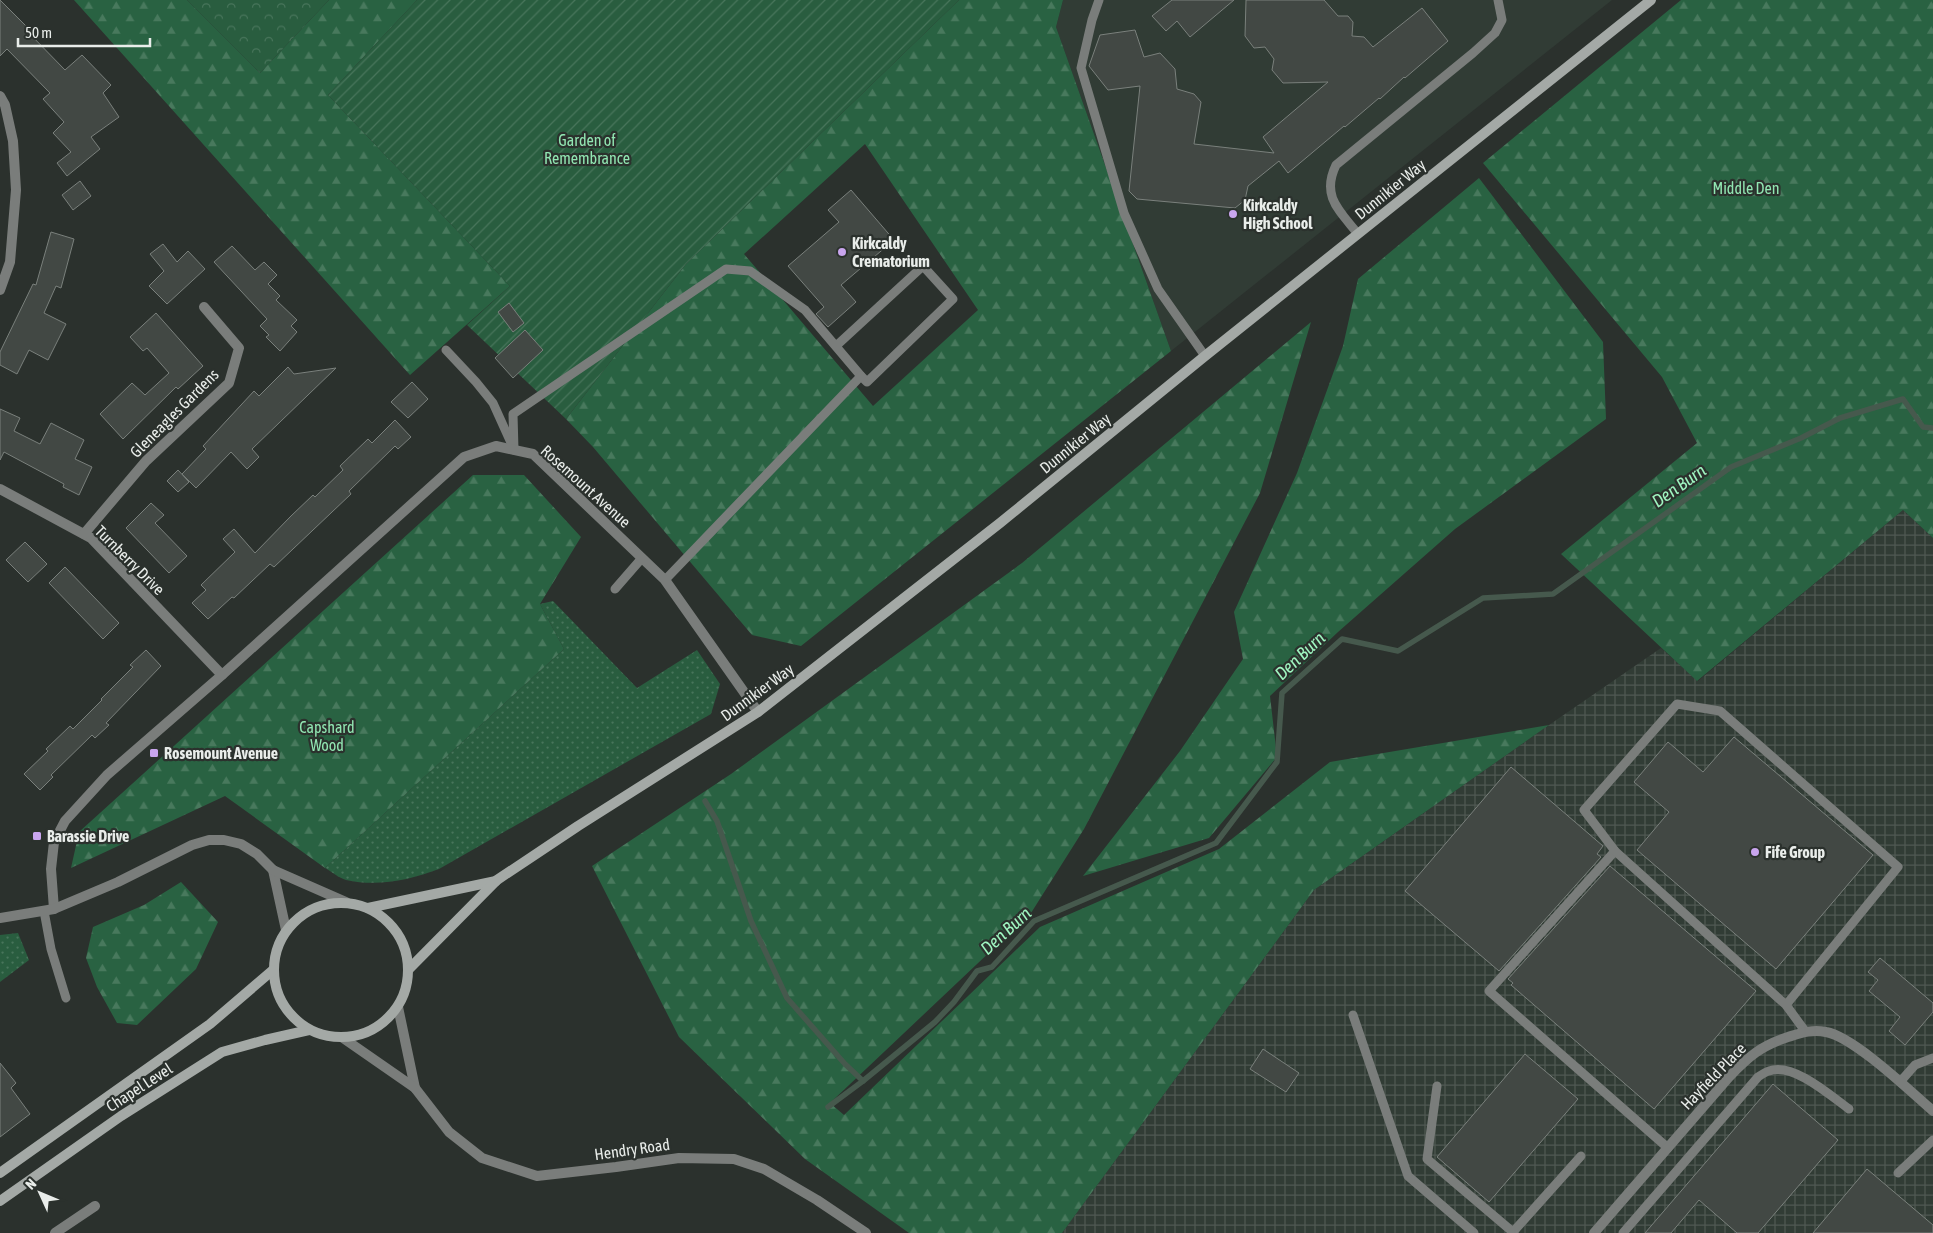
<svg xmlns="http://www.w3.org/2000/svg" width="1933" height="1233" font-family="'Asap Condensed',sans-serif">
<style>
.built{fill:#313c35}
.industrial{fill:url(#industrial-grid)}
.grass{fill:url(#grass-dots)}
.forest{fill:url(#forest-firs);fill-rule:evenodd}
.park{fill:url(#park-crowns)}
.garden{fill:url(#garden-furrows)}
.lines{fill:none;stroke-linecap:round;stroke-linejoin:round}
.stream{stroke:#46594d;stroke-width:5.5}
.building{fill:#424844;stroke:#7a807c}
.service{stroke:#7a7d7b;stroke-width:9}
.minor{stroke:#7a7d7b;stroke-width:10}
.tertiary{stroke:#7a7d7b;stroke-width:10}
.secondary{stroke:#a4a9a6;stroke-width:10}
.poi-dot{fill:#c9a5ee;stroke:#2b312d;stroke-width:2}
.labels{text-anchor:middle;stroke-width:4.5;stroke-linejoin:round;paint-order:stroke}
.park-label{font-size:16px;fill:#91e6b2;stroke:#2b312d}
.street-label{font-size:16px;fill:#e9edea;stroke:#2b312d}
.poi-label{font-size:16px;font-weight:bold;fill:#e9edea;stroke:#2b312d;text-anchor:start}
.water-label{font-size:18px;font-style:italic;fill:#9ff5c0;stroke:#2b312d}
</style>
<defs>
<pattern id="industrial-grid" width="8" height="8" patternUnits="userSpaceOnUse" patternTransform="scale(1.25)"><rect width="8" height="8" fill="#313c35"/><path d="M0 4h8M4 0v8" fill="none" stroke="#4f5852"/></pattern>
<pattern id="grass-dots" width="8" height="8" patternUnits="userSpaceOnUse" patternTransform="scale(1.25)"><rect width="8" height="8" fill="#295d3f"/><path d="M2 2h.1M6 6h.1" fill="none" stroke="#48755b" stroke-width="1.8" stroke-linecap="round"/></pattern>
<pattern id="forest-firs" width="22" height="20" patternUnits="userSpaceOnUse" patternTransform="scale(1.25)"><rect width="22" height="20" fill="#296242"/><path d="M5 1l3.5 6h-7zM16 11l3.5 6h-7z" fill="#48795d"/></pattern>
<pattern id="park-crowns" width="20" height="18" patternUnits="userSpaceOnUse" patternTransform="scale(1.25)"><rect width="20" height="18" fill="#295d3f"/><path d="M2 6a3 3 0 1 1 6 0M12 15a3 3 0 1 1 6 0" fill="none" stroke="#48755b"/></pattern>
<pattern id="garden-furrows" width="10" height="10" patternUnits="userSpaceOnUse" patternTransform="scale(1.25)"><rect width="10" height="10" fill="#295d3f"/><path d="M-1 1l2-2M0 10L10 0M9 11l2-2" fill="none" stroke="#48755b"/></pattern>
</defs>
<rect width="100%" height="100%" fill="#2b312d"/>
<path class="built" d="M 1063,0 L 1612,0 L 1171,351 L 1056,27 Z"/>
<path class="industrial" d="M 1903,510 L 1933,538 L 1933,1233 L 1062,1233 L 1314,890 L 1549,725 L 1661,648 L 1698,681 Z"/>
<g class="grass">
<path d="M 553,601 L 637,688 L 697,650 L 720,684 L 711,714 L 439,869 C 410,880 378,887 346,880 C 339,878 332,872 325,868 L 564,649 L 540,604 Z"/>
<path d="M 18,933 L 29,960 L 0,982 L 0,935 Z"/>
</g>
<g class="forest">
<path d="M 74,0 L 187,0 L 260,73 L 329,0 L 417,0 L 328,95 L 510,286 L 410,375 Z"/>
<path d="M 959,0 L 1063,0 L 1056,27 L 1171,351 L 801,646 L 752,635 L 593,447 L 566,419 L 686,264 ZM 865,144 L 978,310 L 873,406 L 744,254 Z"/>
<path d="M 1681,0 L 1933,0 L 1933,538 L 1903,510 L 1697,681 L 1561,554 L 1697,443 L 1662,377 L 1483,163 Z"/>
<path d="M 1479,178 L 1603,342 L 1606,419 L 1455,529 L 1338,632 L 1270,696 L 1277,757 L 1209,838 L 1083,876 L 1180,751 L 1243,659 L 1234,612 L 1297,473 L 1343,346 L 1358,279 Z"/>
<path d="M 1311,322 L 1260,493 L 1084,829 L 1031,913 L 830,1103 L 844,1115 L 1040,927 L 1219,849 L 1330,762 L 1549,725 L 1314,890 L 1062,1233 L 909,1233 L 805,1159 L 679,1037 L 592,866 L 731,774 L 1022,563 Z"/>
<path d="M 473,475 L 524,475 L 581,537 L 540,604 L 564,649 L 325,868 L 225,796 L 71,868 L 79,832 Z"/>
<path d="M 181,882 L 218,922 L 196,969 L 137,1025 L 117,1023 L 97,987 L 86,958 L 93,927 L 144,905 Z"/>
</g>
<path class="park" d="M 187,0 L 329,0 L 260,73 Z"/>
<path class="garden" d="M 417,0 L 959,0 L 686,264 L 566,419 L 467,325 L 510,286 L 328,95 Z"/>
<g class="lines">
<g class="stream">
<path d="M 705,801 L 717,821 L 751,921 L 787,998 L 845,1064 L 863,1081"/>
<path d="M 828,1107 L 863,1081 L 935,1022 L 954,1002 L 977,971 L 992,967 L 1034,921 L 1216,843 L 1277,762 L 1282,693 L 1342,639 L 1398,651 L 1483,598 L 1553,594 L 1731,467 L 1801,438 L 1840,418 L 1903,399 L 1923,427 L 1933,428"/>
</g>
</g>
<g class="building">
<path d="M 0,0 L 29,29 L 27,31 L 65,70 L 82,55 L 111,85 L 103,93 L 119,117 L 91,137 L 100,149 L 67,176 L 57,163 L 71,152 L 53,133 L 64,122 L 43,99 L 50,93 L 7,49 L 0,56 Z"/>
<path d="M 1172,0 L 1234,0 L 1190,37 L 1177,21 L 1166,31 L 1152,16 Z"/>
<path d="M 1246,0 L 1324,0 L 1338,16 L 1348,16 L 1353,22 L 1352,36 L 1364,37 L 1373,47 L 1422,8 L 1448,41 L 1405,78 L 1404,77 L 1380,99 L 1379,98 L 1345,127 L 1344,126 L 1288,173 L 1279,161 L 1248,186 L 1245,200 L 1235,208 L 1137,199 L 1129,191 L 1140,86 L 1108,90 L 1089,66 L 1100,35 L 1135,30 L 1144,57 L 1160,53 L 1175,69 L 1177,89 L 1194,94 L 1201,102 L 1194,144 L 1274,153 L 1263,137 L 1328,82 L 1283,83 L 1272,70 L 1274,59 L 1265,47 L 1254,48 L 1245,36 Z"/>
<path d="M 80,181 L 91,196 L 73,210 L 62,195 Z"/>
<path d="M 851,190 L 894,240 L 841,285 L 856,302 L 828,327 L 816,314 L 824,307 L 788,266 L 839,222 L 828,210 Z"/>
<path d="M 51,232 L 74,239 L 61,288 L 56,286 L 44,313 L 66,324 L 48,360 L 29,350 L 17,374 L 0,365 L 0,352 L 33,284 L 36,285 Z"/>
<path d="M 163,244 L 177,262 L 188,251 L 205,269 L 167,304 L 149,286 L 164,271 L 150,254 Z"/>
<path d="M 232,246 L 255,270 L 264,262 L 277,275 L 268,284 L 280,296 L 276,300 L 297,320 L 291,326 L 297,332 L 280,351 L 266,337 L 269,335 L 260,326 L 267,319 L 214,262 Z"/>
<path d="M 509,303 L 524,323 L 513,332 L 498,312 Z"/>
<path d="M 156,313 L 203,366 L 178,389 L 176,387 L 123,439 L 100,414 L 132,383 L 145,395 L 169,373 L 147,348 L 143,351 L 130,337 Z"/>
<path d="M 525,330 L 543,350 L 513,378 L 495,358 Z"/>
<path d="M 288,367 L 294,374 L 336,368 L 252,449 L 259,457 L 247,469 L 231,452 L 196,488 L 182,474 L 206,449 L 203,446 L 254,391 L 259,396 Z"/>
<path d="M 412,382 L 428,399 L 408,418 L 391,402 Z"/>
<path d="M 0,409 L 20,418 L 14,431 L 40,444 L 51,423 L 84,440 L 75,459 L 92,467 L 79,495 L 63,487 L 64,484 L 4,452 L 0,460 Z"/>
<path d="M 395,420 L 411,437 L 398,449 L 395,446 L 349,491 L 351,494 L 274,567 L 270,564 L 234,598 L 232,597 L 208,619 L 192,603 L 206,590 L 201,585 L 235,552 L 223,539 L 234,529 L 255,553 L 291,516 L 313,495 L 315,497 L 343,470 L 340,466 L 368,439 L 372,443 Z"/>
<path d="M 178,470 L 189,482 L 178,492 L 167,481 Z"/>
<path d="M 151,503 L 164,515 L 155,523 L 187,556 L 169,573 L 126,528 Z"/>
<path d="M 25,542 L 47,564 L 28,582 L 6,560 Z"/>
<path d="M 65,567 L 119,623 L 103,639 L 49,583 Z"/>
<path d="M 146,650 L 161,666 L 106,723 L 109,725 L 95,738 L 92,735 L 51,775 L 53,777 L 40,790 L 24,774 L 48,751 L 46,749 L 70,726 L 73,729 L 102,700 L 101,699 L 133,667 L 130,665 Z"/>
<path d="M 1734,737 L 1873,855 L 1776,969 L 1637,850 L 1669,812 L 1634,782 L 1668,742 L 1703,772 Z"/>
<path d="M 1511,767 L 1603,846 L 1597,854 L 1601,857 L 1499,971 L 1405,891 Z"/>
<path d="M 1610,866 L 1756,991 L 1654,1109 L 1511,985 L 1513,983 L 1508,979 Z"/>
<path d="M 1880,958 L 1933,1003 L 1933,1012 L 1905,1045 L 1889,1031 L 1900,1017 L 1869,991 L 1878,980 L 1868,972 Z"/>
<path d="M 1263,1049 L 1299,1073 L 1286,1092 L 1250,1069 Z"/>
<path d="M 1525,1054 L 1578,1099 L 1489,1202 L 1437,1157 Z"/>
<path d="M 0,1063 L 16,1083 L 11,1088 L 30,1114 L 0,1137 Z"/>
<path d="M 1773,1084 L 1838,1140 L 1758,1233 L 1737,1233 L 1699,1200 L 1671,1233 L 1645,1233 Z"/>
<path d="M 1867,1169 L 1933,1225 L 1933,1233 L 1813,1233 Z"/>
</g>
<g class="lines">
<g class="service">
<path d="M 1099,0 L 1092,20 L 1081,68 L 1124,213 L 1158,289 L 1205,356"/>
<path d="M 1358,234 C 1339,210 1321,196 1336,165 L 1473,53 L 1495,33 L 1502,20 L 1498,0"/>
<path d="M 446,350 L 476,382 L 493,403 L 512,445"/>
<path d="M 514,450 L 513,414 L 726,269 L 750,271 L 805,310 L 861,376 L 867,382 L 953,299 L 923,266 L 836,346"/>
<path d="M 665,580 L 861,376"/>
<path d="M 615,589 L 642,558"/>
<path d="M 1615,851 L 1489,991 L 1668,1148"/>
<path d="M 44,911 L 51,949 L 66,998"/>
<path d="M 1786,1005 L 1898,867 L 1720,711 L 1677,704 L 1584,810 L 1615,851 L 1786,1005 L 1805,1031"/>
<path d="M 1353,1015 L 1408,1176 L 1474,1233"/>
<path d="M 1900,1082 L 1915,1065 L 1933,1058"/>
<path d="M 1437,1086 L 1427,1159 L 1514,1233"/>
<path d="M 1898,1173 L 1933,1140"/>
<path d="M 1513,1232 L 1581,1156"/>
<path d="M 1623,1233 L 1758,1077 C 1761,1075 1765,1072 1769,1071 C 1793,1062 1831,1096 1849,1109"/>
</g>
<g class="minor">
<path d="M 0,96 L 5,105 L 13,141 L 16,190 L 10,262 L 0,290"/>
<path d="M 0,489 L 91,538 L 222,675"/>
<path d="M 84,534 L 146,461 L 229,383 L 239,348 L 204,307"/>
<path d="M 273,870 L 286,930"/>
<path d="M 54,909 L 51,869 L 54,842 L 65,821 L 107,775 L 222,675 L 464,457 L 496,446 L 533,454 L 665,580 L 758,712"/>
<path d="M 0,918 L 54,909 L 118,882 L 192,845 L 209,840 L 224,840 L 241,844 L 257,854 L 273,870 L 346,902"/>
<path d="M 55,1233 L 95,1206"/>
<path d="M 1594,1233 L 1729,1077 C 1749,1056 1761,1046 1788,1037 C 1801,1033 1812,1029 1826,1032 C 1854,1037 1910,1091 1933,1111"/>
</g>
<g class="tertiary">
<path d="M 398,1007 L 415,1088"/>
<path d="M 343,1038 L 415,1088 L 449,1132 L 482,1158 L 537,1176 L 616,1167 L 679,1158 L 734,1159 L 764,1169 L 817,1200 L 866,1233"/>
</g>
<g class="secondary">
<circle cx="341" cy="970" r="67"/>
<path d="M 368,908 L 496,881"/>
<path d="M 409,969 L 497,880 L 578,826 L 758,712 L 1000,523 L 1205,356 L 1651,0"/>
<path d="M 0,1173 L 210,1024 L 273,970"/>
<path d="M 0,1201 L 121,1116 L 222,1052 L 265,1040 L 309,1030"/>
</g>
</g>
<g class="poi-dot">
<circle cx="1233" cy="214" r="5"/>
<circle cx="842" cy="252" r="5"/>
<rect x="149" y="748" width="10" height="10" rx="2.5"/>
<rect x="32" y="831" width="10" height="10" rx="2.5"/>
<circle cx="1755" cy="852" r="5"/>
</g>
<g class="labels">
<g class="park-label">
<text x="587" y="146">Garden of<tspan x="587" dy="18">Remembrance</tspan></text>
<text x="1746" y="194">Middle Den</text>
<text x="327" y="733">Capshard<tspan x="327" dy="18">Wood</tspan></text>
</g>
<g class="street-label">
<text transform="translate(1390 189) rotate(-39)" y="6">Dunnikier Way</text>
<text transform="translate(174 413) rotate(-45)" y="6">Gleneagles Gardens</text>
<text transform="translate(1075 443) rotate(-39)" y="6">Dunnikier Way</text>
<text transform="translate(586 486) rotate(42)" y="6">Rosemount Avenue</text>
<text transform="translate(130 560) rotate(45)" y="6">Turnberry Drive</text>
<text transform="translate(757 692) rotate(-36)" y="6">Dunnikier Way</text>
<text transform="translate(1713 1076) rotate(-46)" y="6">Hayfield Place</text>
<text transform="translate(139 1087) rotate(-33)" y="6">Chapel Level</text>
<text transform="translate(632 1149) rotate(-8)" y="6">Hendry Road</text>
</g>
<g class="poi-label">
<text x="1243" y="211">Kirkcaldy<tspan x="1243" dy="18">High School</tspan></text>
<text x="852" y="249">Kirkcaldy<tspan x="852" dy="18">Crematorium</tspan></text>
<text x="164" y="759">Rosemount Avenue</text>
<text x="47" y="842">Barassie Drive</text>
<text x="1765" y="858">Fife Group</text>
</g>
<g class="water-label">
<text transform="translate(1679 486) rotate(-35)" y="6">Den Burn</text>
<text transform="translate(1300 656) rotate(-43)" y="6">Den Burn</text>
<text transform="translate(1006 931) rotate(-42)" y="6">Den Burn</text>
</g>
</g>
<g transform="translate(40 1193) rotate(314)" stroke="#2b312d" stroke-width="4" paint-order="stroke">
<path d="M0-4L9 19L0 12L-9 19Z" fill="#e9edea"/>
<text y="-8" font-size="14" font-weight="bold" text-anchor="middle" fill="#e9edea">N</text>
</g>
<path d="M18 38v8h132v-8" fill="none" stroke="#e9edea" stroke-width="2.5"/>
<text x="25" y="38" font-size="15" fill="#e9edea" stroke="#2b312d" stroke-width="4" paint-order="stroke">50 m</text>
</svg>
